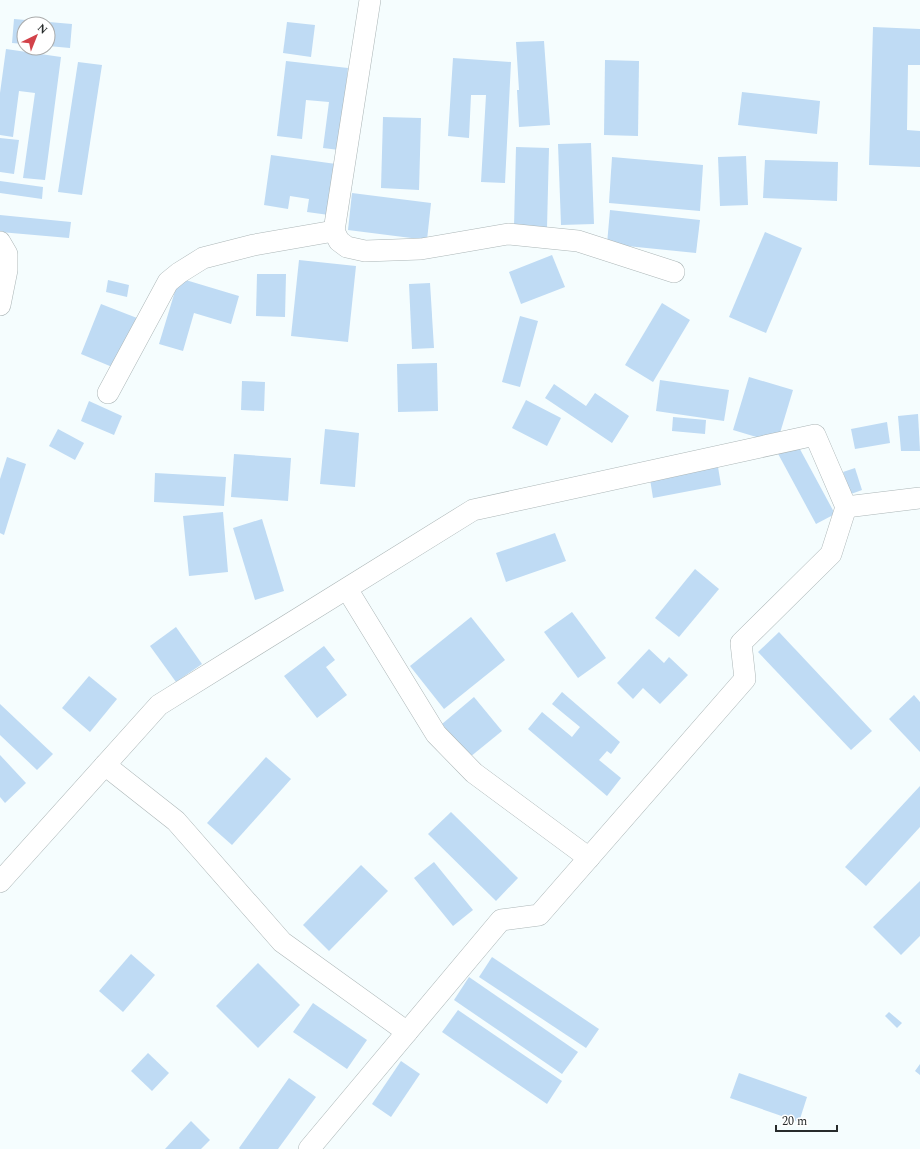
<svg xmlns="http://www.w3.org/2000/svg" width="920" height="1149" font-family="Spectral,serif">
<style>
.building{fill:#bfdbf4}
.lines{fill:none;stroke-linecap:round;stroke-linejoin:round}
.street-casing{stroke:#acb6b7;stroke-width:22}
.street{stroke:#fff;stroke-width:21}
</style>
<rect width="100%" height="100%" fill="#f5fdfe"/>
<g class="building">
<path d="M 14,19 L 72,24 L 70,48 L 48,46 L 48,24 L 24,24 L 24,44 L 12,43 Z"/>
<path d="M 287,22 L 315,25 L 311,57 L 283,53 Z"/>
<path d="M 873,27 L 920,29 L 920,65 L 908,65 L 907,130 L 920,131 L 920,167 L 869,165 Z"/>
<path d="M 544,41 L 550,125 L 519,127 L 517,90 L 519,90 L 516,42 Z"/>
<path d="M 6,49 L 61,57 L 45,180 L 23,178 L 35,93 L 19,91 L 13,137 L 0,135 L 0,93 Z"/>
<path d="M 453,58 L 511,62 L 505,183 L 481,182 L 486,95 L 471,95 L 469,138 L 448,136 Z"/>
<path d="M 605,60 L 639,61 L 638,136 L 604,135 Z"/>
<path d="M 286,61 L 348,68 L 339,150 L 323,148 L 329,102 L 306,100 L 302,139 L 277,136 Z"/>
<path d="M 78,62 L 102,65 L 82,195 L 58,192 Z"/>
<path d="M 742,92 L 820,101 L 817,134 L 738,125 Z"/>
<path d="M 383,117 L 421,118 L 419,190 L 381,188 Z"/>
<path d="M 0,138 L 19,140 L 14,174 L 0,172 Z"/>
<path d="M 591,143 L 594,224 L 561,225 L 558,144 Z"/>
<path d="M 516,147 L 549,148 L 547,228 L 514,227 Z"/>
<path d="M 271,155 L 336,164 L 329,215 L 307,212 L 309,199 L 290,196 L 288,209 L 264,205 Z"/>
<path d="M 746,156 L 748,205 L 720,206 L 718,157 Z"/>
<path d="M 612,157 L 703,165 L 700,211 L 609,203 Z"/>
<path d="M 765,160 L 838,162 L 837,201 L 763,198 Z"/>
<path d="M 0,181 L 43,187 L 42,199 L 0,193 Z"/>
<path d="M 352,193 L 431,203 L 427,240 L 348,230 Z"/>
<path d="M 610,210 L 700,220 L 696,253 L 607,244 Z"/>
<path d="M 0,215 L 71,222 L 69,238 L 0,232 Z"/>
<path d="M 765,232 L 802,248 L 766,333 L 729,317 Z"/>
<path d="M 552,255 L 565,287 L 521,304 L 509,272 Z"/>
<path d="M 299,260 L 356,266 L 348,342 L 291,336 Z"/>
<path d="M 257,274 L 286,274 L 285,317 L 256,316 Z"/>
<path d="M 179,278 L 239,296 L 231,324 L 194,313 L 183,351 L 159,344 Z"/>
<path d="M 108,280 L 129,285 L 127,297 L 106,292 Z"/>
<path d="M 430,283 L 434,348 L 412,349 L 409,284 Z"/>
<path d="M 662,303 L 690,320 L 653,382 L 625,365 Z"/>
<path d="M 101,304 L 137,318 L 117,369 L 81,354 Z"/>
<path d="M 520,316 L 538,321 L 520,387 L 502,382 Z"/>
<path d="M 437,363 L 438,411 L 398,412 L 397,364 Z"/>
<path d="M 749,377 L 793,390 L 777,443 L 733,430 Z"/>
<path d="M 660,380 L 729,390 L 724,421 L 656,411 Z"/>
<path d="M 242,381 L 265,382 L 264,411 L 241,410 Z"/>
<path d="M 554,384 L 586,406 L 595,393 L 629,416 L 612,443 L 545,398 Z"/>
<path d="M 526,400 L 561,418 L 547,446 L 512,428 Z"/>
<path d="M 89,401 L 122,416 L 114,435 L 81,421 Z"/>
<path d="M 918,414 L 920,451 L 901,451 L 898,416 Z"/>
<path d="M 673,417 L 706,420 L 705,434 L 672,431 Z"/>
<path d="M 887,422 L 890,443 L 855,449 L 851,429 Z"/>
<path d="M 58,429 L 84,443 L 75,460 L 49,446 Z"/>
<path d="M 325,429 L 359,433 L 355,487 L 320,484 Z"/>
<path d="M 795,440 L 835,514 L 816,524 L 776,450 Z"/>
<path d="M 234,454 L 291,458 L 288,501 L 231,497 Z"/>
<path d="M 7,457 L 26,464 L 4,535 L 0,533 L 0,479 Z"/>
<path d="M 717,461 L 721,485 L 653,498 L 649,473 Z"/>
<path d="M 855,468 L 862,490 L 851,494 L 843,472 Z"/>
<path d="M 155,473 L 226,477 L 224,506 L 154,502 Z"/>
<path d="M 223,512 L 228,572 L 189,576 L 183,516 Z"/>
<path d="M 262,519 L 284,591 L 255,600 L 233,528 Z"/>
<path d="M 555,533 L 566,561 L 506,582 L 496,553 Z"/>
<path d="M 695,569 L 719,589 L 679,637 L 655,618 Z"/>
<path d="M 572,612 L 606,658 L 578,678 L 544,632 Z"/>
<path d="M 471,617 L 505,660 L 444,709 L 410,666 Z"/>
<path d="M 176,627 L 202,664 L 176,682 L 150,646 Z"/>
<path d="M 779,632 L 872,731 L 851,750 L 758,652 Z"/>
<path d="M 324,646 L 335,660 L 326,667 L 347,695 L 317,718 L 284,676 Z"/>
<path d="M 649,649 L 664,663 L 669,657 L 688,675 L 660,704 L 643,688 L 633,699 L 617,683 Z"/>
<path d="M 89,676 L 117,699 L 90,732 L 62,708 Z"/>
<path d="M 562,692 L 620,742 L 611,754 L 607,751 L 599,760 L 621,778 L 607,796 L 528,729 L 542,712 L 572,737 L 580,727 L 552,704 Z"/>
<path d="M 914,695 L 920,702 L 920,752 L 889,719 Z"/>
<path d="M 474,697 L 502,731 L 470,757 L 442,724 Z"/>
<path d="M 0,704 L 53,754 L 37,770 L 0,735 Z"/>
<path d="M 0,755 L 26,783 L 5,803 L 0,797 Z"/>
<path d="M 266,757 L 291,779 L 232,845 L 207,823 Z"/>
<path d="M 920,786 L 920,827 L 866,886 L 845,867 Z"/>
<path d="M 451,812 L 518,878 L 496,901 L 428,834 Z"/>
<path d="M 434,862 L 473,910 L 453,926 L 414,878 Z"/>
<path d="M 361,865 L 388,891 L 329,951 L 303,925 Z"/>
<path d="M 920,881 L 920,936 L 901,955 L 873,927 Z"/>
<path d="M 131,954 L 155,975 L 123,1012 L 99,991 Z"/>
<path d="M 492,957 L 599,1029 L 586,1048 L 479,977 Z"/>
<path d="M 258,963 L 300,1005 L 258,1048 L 216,1006 Z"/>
<path d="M 469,977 L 578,1052 L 562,1074 L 454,1000 Z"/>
<path d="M 313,1003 L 367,1040 L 347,1069 L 293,1032 Z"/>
<path d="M 458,1010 L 562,1081 L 547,1104 L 442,1032 Z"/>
<path d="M 889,1012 L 902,1023 L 897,1028 L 885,1016 Z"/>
<path d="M 148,1053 L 169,1073 L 152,1091 L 131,1071 Z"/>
<path d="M 401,1061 L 420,1074 L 391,1117 L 372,1104 Z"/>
<path d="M 920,1064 L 920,1075 L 915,1071 Z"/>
<path d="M 739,1073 L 807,1097 L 799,1122 L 730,1098 Z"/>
<path d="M 289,1078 L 316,1097 L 278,1149 L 240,1149 L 239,1148 Z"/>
<path d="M 191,1121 L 210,1140 L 201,1149 L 165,1149 Z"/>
</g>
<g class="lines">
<g class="street-casing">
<g id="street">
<path d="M 370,0 L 334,231 L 339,241 L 347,247 L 365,251 L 421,249 L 508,234 L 578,241 L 674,272"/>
<path d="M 0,242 L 7,254 L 7,270 L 0,305"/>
<path d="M 108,393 L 168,282 L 179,273 L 203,258 L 254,245 L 334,231"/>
<path d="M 846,507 L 920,498"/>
<path d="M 347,589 L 436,734 L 474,773 L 589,858"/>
<path d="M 105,765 L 176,821 L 282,942 L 407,1032"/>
<path d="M 0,882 L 159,705 L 473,510 L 815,435 L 846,507 L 831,554 L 741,643 L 745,679 L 539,915 L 501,920 L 309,1149"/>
</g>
</g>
<use href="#street" class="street"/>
</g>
<g transform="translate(36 36) rotate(43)"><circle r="19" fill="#ffffff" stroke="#a9aaaa"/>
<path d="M0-3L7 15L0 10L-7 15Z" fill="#d2424a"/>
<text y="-6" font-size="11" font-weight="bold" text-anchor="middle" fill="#272b2b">N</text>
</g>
<path d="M776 1125v6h61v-6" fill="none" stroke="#272b2b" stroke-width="2"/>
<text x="782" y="1125" font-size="12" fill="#272b2b" stroke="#ffffff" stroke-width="3" paint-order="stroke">20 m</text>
</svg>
